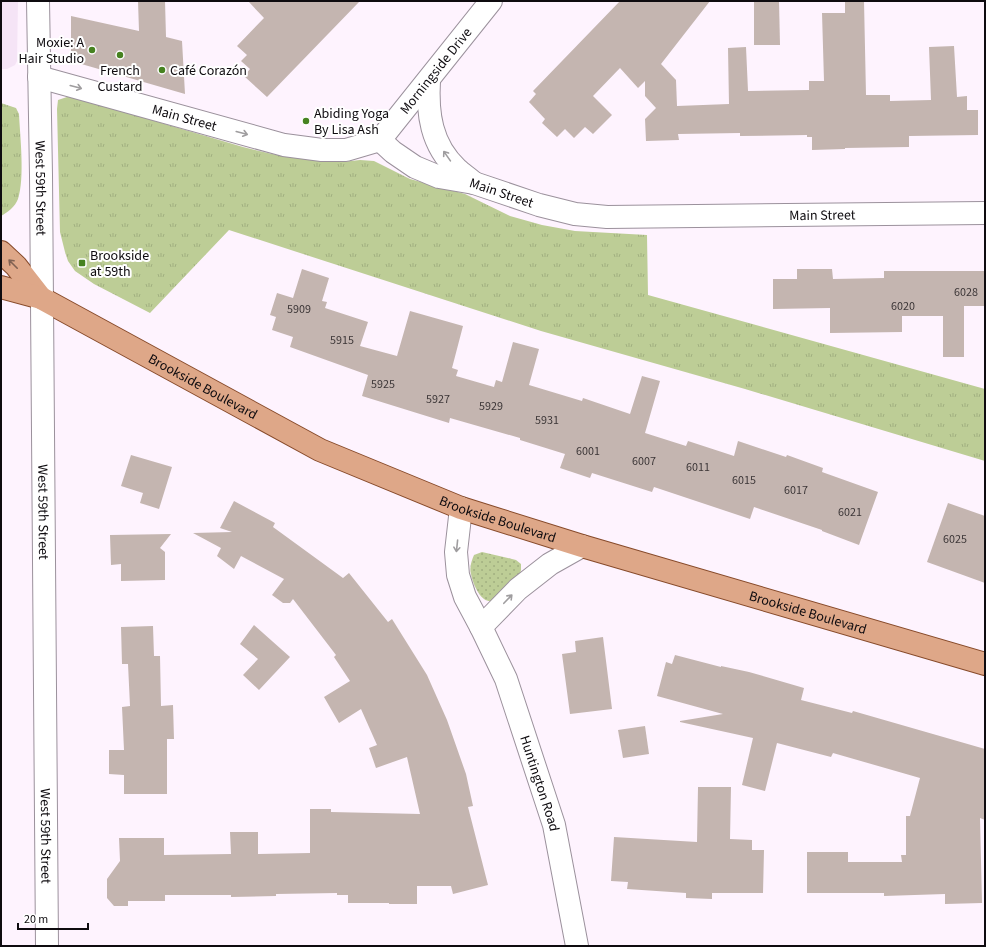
<svg xmlns="http://www.w3.org/2000/svg" width="986" height="947" font-family="'Source Sans 3',sans-serif">
<style>
.built{fill:#f5e4f6}
.grass{fill:url(#grass-dots)}
.park{fill:url(#park-tufts)}
.building{fill:#c4b5b0}
.lines{fill:none;stroke-linecap:round;stroke-linejoin:round}
.minor-casing{stroke:#9b919c;stroke-width:24}
.major-casing{stroke:#874a2a;stroke-width:24}
.minor{stroke:#fff;stroke-width:22}
.major{stroke:#dea788;stroke-width:22}
.oneway{stroke:#9f9d9f}
.oneway2{stroke:#806152}
.poi-dot{fill:#468220;stroke:#fff;stroke-width:1.5}
.labels{text-anchor:middle;stroke-width:4;stroke-linejoin:round;paint-order:stroke}
.number-label{font-size:12px;fill:#3c3637}
.poi-label{font-size:14px;fill:#0e0b0f;stroke:#fff;text-anchor:start}
.street-label{font-size:14px;fill:#0e0b0f;stroke:#fff}
</style>
<defs>
<pattern id="grass-dots" width="8" height="8" patternUnits="userSpaceOnUse"><rect width="8" height="8" fill="#bdcd96"/><path d="M2 2h.1M6 6h.1" fill="none" stroke="#a1af80" stroke-width="1.8" stroke-linecap="round"/></pattern>
<pattern id="park-tufts" width="24" height="20" patternUnits="userSpaceOnUse"><rect width="24" height="20" fill="#bdcd96"/><path d="M3 7l-1-3M5 7V3M7 7l1-3M15 17l-1-3M17 17v-4M19 17l1-3" fill="none" stroke="#a1af80"/></pattern>
</defs>
<rect width="100%" height="100%" fill="#fef3fe"/>
<path class="built" d="M 1,1 L 18,1 L 17,61 L 15,65 L 7,69 L 1,69 Z"/>
<path class="grass" d="M 482,552 L 516,560 L 521,564 L 521,570 L 520,574 L 508,583 L 497,600 C 492,601 488,602 484,599 C 478,595 472,581 471,574 C 469,567 472,560 474,555 Z"/>
<g class="park">
<path d="M 70,96 L 243,147 L 272,154 L 317,160 L 342,162 L 360,160 L 374,161 L 410,179 L 465,194 L 510,216 L 542,225 L 575,231 L 647,235 L 648,295 L 985,389 L 985,461 L 745,389 L 541,331 L 229,230 L 150,313 L 94,284 L 75,271 L 68,261 L 65,252 L 60,232 L 57,109 L 58,100 Z"/>
<path d="M 1,103 L 16,108 L 19,114 C 20,136 25,178 18,199 C 15,207 8,212 1,216 Z"/>
</g>
<g class="building">
<path d="M 138,1 L 165,1 L 166,37 L 182,41 L 185,94 L 71,61 L 71,16 L 139,31 Z"/>
<path d="M 248,1 L 360,1 L 267,97 L 244,76 L 250,69 L 241,61 L 247,55 L 237,46 L 264,18 Z"/>
<path d="M 620,1 L 710,1 L 661,64 L 676,80 L 677,106 L 729,104 L 728,48 L 746,47 L 748,91 L 809,90 L 809,81 L 824,81 L 822,13 L 845,13 L 845,1 L 864,1 L 866,95 L 890,95 L 890,101 L 931,100 L 929,47 L 954,46 L 957,97 L 967,96 L 967,110 L 978,110 L 978,135 L 909,136 L 909,147 L 845,148 L 845,149 L 812,150 L 812,137 L 807,137 L 807,135 L 740,136 L 740,133 L 678,134 L 679,140 L 646,141 L 645,119 L 656,108 L 645,96 L 645,81 L 638,88 L 620,68 L 593,96 L 612,115 L 593,134 L 585,127 L 574,138 L 565,129 L 557,137 L 542,123 L 545,119 L 529,102 L 536,94 L 533,91 Z"/>
<path d="M 754,1 L 779,1 L 780,45 L 754,45 Z"/>
<path d="M 302,269 L 329,278 L 322,301 L 327,302 L 325,308 L 368,322 L 360,346 L 397,356 L 410,311 L 463,326 L 452,368 L 458,370 L 456,376 L 494,387 L 496,380 L 502,382 L 513,342 L 539,349 L 529,385 L 582,401 L 583,398 L 630,414 L 642,376 L 660,381 L 645,433 L 686,446 L 688,441 L 734,456 L 738,441 L 786,457 L 787,455 L 823,468 L 822,472 L 878,492 L 859,545 L 822,531 L 822,530 L 754,507 L 750,519 L 654,487 L 652,492 L 592,473 L 590,478 L 560,468 L 565,454 L 520,440 L 520,438 L 450,418 L 449,423 L 362,396 L 368,375 L 290,347 L 293,337 L 272,330 L 276,317 L 270,315 L 277,293 L 293,298 Z"/>
<path d="M 797,269 L 832,269 L 833,279 L 884,278 L 884,271 L 985,271 L 985,306 L 964,306 L 964,357 L 943,357 L 943,316 L 902,316 L 902,332 L 830,333 L 830,308 L 773,309 L 773,279 L 797,279 Z"/>
<path d="M 131,455 L 172,467 L 159,509 L 140,503 L 143,493 L 121,486 Z"/>
<path d="M 234,501 L 275,523 L 273,527 L 343,578 L 349,573 L 388,622 L 392,619 L 427,675 L 447,720 L 466,774 L 473,806 L 468,807 L 488,885 L 453,894 L 451,886 L 417,886 L 417,904 L 389,904 L 389,903 L 348,903 L 348,895 L 337,895 L 337,893 L 276,894 L 276,896 L 231,897 L 231,895 L 165,895 L 165,901 L 128,901 L 128,906 L 114,906 L 107,898 L 107,879 L 120,861 L 119,838 L 164,838 L 164,855 L 231,854 L 230,832 L 258,832 L 258,854 L 310,853 L 310,809 L 331,809 L 331,812 L 420,814 L 407,757 L 376,768 L 369,748 L 377,745 L 361,709 L 339,723 L 324,697 L 350,681 L 334,657 L 336,655 L 293,599 L 290,603 L 283,603 L 272,595 L 284,579 L 241,556 L 234,569 L 217,556 L 221,548 L 193,533 L 232,532 L 220,528 Z"/>
<path d="M 948,503 L 985,516 L 985,583 L 927,562 Z"/>
<path d="M 171,534 L 160,548 L 165,552 L 165,580 L 121,581 L 121,564 L 111,565 L 110,535 Z"/>
<path d="M 254,625 L 290,657 L 259,690 L 243,675 L 258,659 L 240,644 Z"/>
<path d="M 153,626 L 154,656 L 160,656 L 161,706 L 173,705 L 174,739 L 167,739 L 167,794 L 124,794 L 124,775 L 109,774 L 109,750 L 124,750 L 122,707 L 130,706 L 128,664 L 122,664 L 121,627 Z"/>
<path d="M 603,637 L 612,709 L 570,714 L 562,654 L 576,652 L 575,641 Z"/>
<path d="M 675,655 L 721,667 L 721,666 L 749,672 L 804,688 L 801,700 L 852,713 L 853,711 L 985,749 L 985,820 L 980,818 L 982,903 L 945,904 L 945,894 L 884,896 L 884,893 L 807,893 L 807,852 L 848,852 L 848,862 L 902,862 L 901,855 L 906,855 L 906,816 L 910,816 L 920,778 L 833,753 L 831,757 L 777,743 L 765,791 L 742,785 L 753,738 L 680,722 L 680,721 L 723,714 L 657,696 L 666,662 L 672,664 Z"/>
<path d="M 645,726 L 649,754 L 623,758 L 618,730 Z"/>
<path d="M 698,787 L 731,787 L 730,839 L 752,840 L 752,850 L 764,850 L 763,893 L 712,893 L 712,899 L 686,898 L 686,893 L 627,889 L 628,882 L 611,881 L 614,837 L 697,842 Z"/>
</g>
<g class="lines">
<g class="minor-casing">
<g id="minor">
<path id="s1" d="M 38,1 L 41,175 L 47,946"/>
<path id="s2" d="M 39,77 L 284,145 L 322,150 L 346,150 L 380,140"/>
<path d="M 429,80 C 427,113 431,145 457,169 C 462,174 469,178 474,183"/>
<path id="s3" d="M 380,140 L 393,152 L 415,167 L 439,177 L 474,183 L 539,205 L 575,214 L 607,217 L 985,213"/>
<path id="s4" d="M 380,140 L 491,1"/>
<path id="s5" d="M 461,508 L 456,552 L 458,575 L 465,597 L 481,627 L 506,679 L 554,825 L 577,946"/>
<path d="M 481,627 L 518,589 L 550,564 L 582,546"/>
</g>
</g>
<g class="major-casing">
<g id="major">
<path d="M 1,252 L 16,266 L 41,298"/>
<path id="s6" d="M 1,287 L 41,298 L 320,450 L 461,508 L 582,546 L 985,664"/>
</g>
</g>
<use href="#minor" class="minor"/>
<use href="#major" class="major"/>
</g>
<defs><path id="oneway-shaft" d="M-6 0H5M1.5-3L5.5 0L1.5 3" fill="none" stroke-width="1.6" stroke-linecap="round" stroke-linejoin="round"/></defs>
<g class="oneway">
<use href="#oneway-shaft" transform="translate(76 87) rotate(15)"/>
<use href="#oneway-shaft" transform="translate(242 133) rotate(15)"/>
<use href="#oneway-shaft" transform="translate(447 156) rotate(-125)"/>
<use href="#oneway-shaft" transform="translate(457 546) rotate(96)"/>
<use href="#oneway-shaft" transform="translate(508 599) rotate(-46)"/>
</g>
<use class="oneway2" href="#oneway-shaft" transform="translate(13 264) rotate(-135)"/>
<g class="poi-dot">
<circle cx="92" cy="50" r="4"/>
<circle cx="120" cy="55" r="4"/>
<circle cx="162" cy="70" r="4"/>
<circle cx="306" cy="121" r="4"/>
<rect x="78" y="259" width="8" height="8" rx="2"/>
</g>
<g class="labels">
<g class="number-label">
<text x="966" y="296">6028</text>
<text x="903" y="310">6020</text>
<text x="299" y="313">5909</text>
<text x="342" y="344">5915</text>
<text x="383" y="388">5925</text>
<text x="438" y="403">5927</text>
<text x="491" y="410">5929</text>
<text x="547" y="424">5931</text>
<text x="588" y="455">6001</text>
<text x="644" y="465">6007</text>
<text x="698" y="471">6011</text>
<text x="744" y="484">6015</text>
<text x="796" y="494">6017</text>
<text x="850" y="516">6021</text>
<text x="955" y="543">6025</text>
</g>
<g class="poi-label">
<text x="84" y="47" text-anchor="end">Moxie: A<tspan x="84" dy="16">Hair Studio</tspan></text>
<text x="120" y="75" text-anchor="middle">French<tspan x="120" dy="16">Custard</tspan></text>
<text x="170" y="75">Café Corazón</text>
<text x="314" y="118">Abiding Yoga<tspan x="314" dy="16">By Lisa Ash</tspan></text>
<text x="90" y="260">Brookside<tspan x="90" dy="16">at 59th</tspan></text>
</g>
<g class="street-label">
<text dy="5" stroke="none"><textPath href="#s4" startOffset="89">Morningside Drive</textPath></text>
<text dy="5" stroke="none"><textPath href="#s2" startOffset="151">Main Street</textPath></text>
<text dy="5" stroke="none"><textPath href="#s1" startOffset="187">West 59th Street</textPath></text>
<text dy="5" stroke="none"><textPath href="#s3" startOffset="135">Main Street</textPath></text>
<text dy="5" stroke="none"><textPath href="#s3" startOffset="459">Main Street</textPath></text>
<text dy="5" stroke="none"><textPath href="#s6" startOffset="226">Brookside Boulevard</textPath></text>
<text dy="5" stroke="none"><textPath href="#s1" startOffset="511">West 59th Street</textPath></text>
<text dy="5" stroke="none"><textPath href="#s6" startOffset="550">Brookside Boulevard</textPath></text>
<text dy="5" stroke="none"><textPath href="#s6" startOffset="874">Brookside Boulevard</textPath></text>
<text dy="5" stroke="none"><textPath href="#s5" startOffset="292">Huntington Road</textPath></text>
<text dy="5" stroke="none"><textPath href="#s1" startOffset="835">West 59th Street</textPath></text>
</g>
</g>
<rect width="986" height="947" fill="none" stroke="#0e0b0f" stroke-width="4"/>
<path d="M18 923v6h70v-6" fill="none" stroke="#0e0b0f" stroke-width="2"/>
<text x="24" y="923" font-size="12" fill="#0e0b0f" stroke="#ffffff" stroke-width="3" paint-order="stroke">20 m</text>
</svg>
